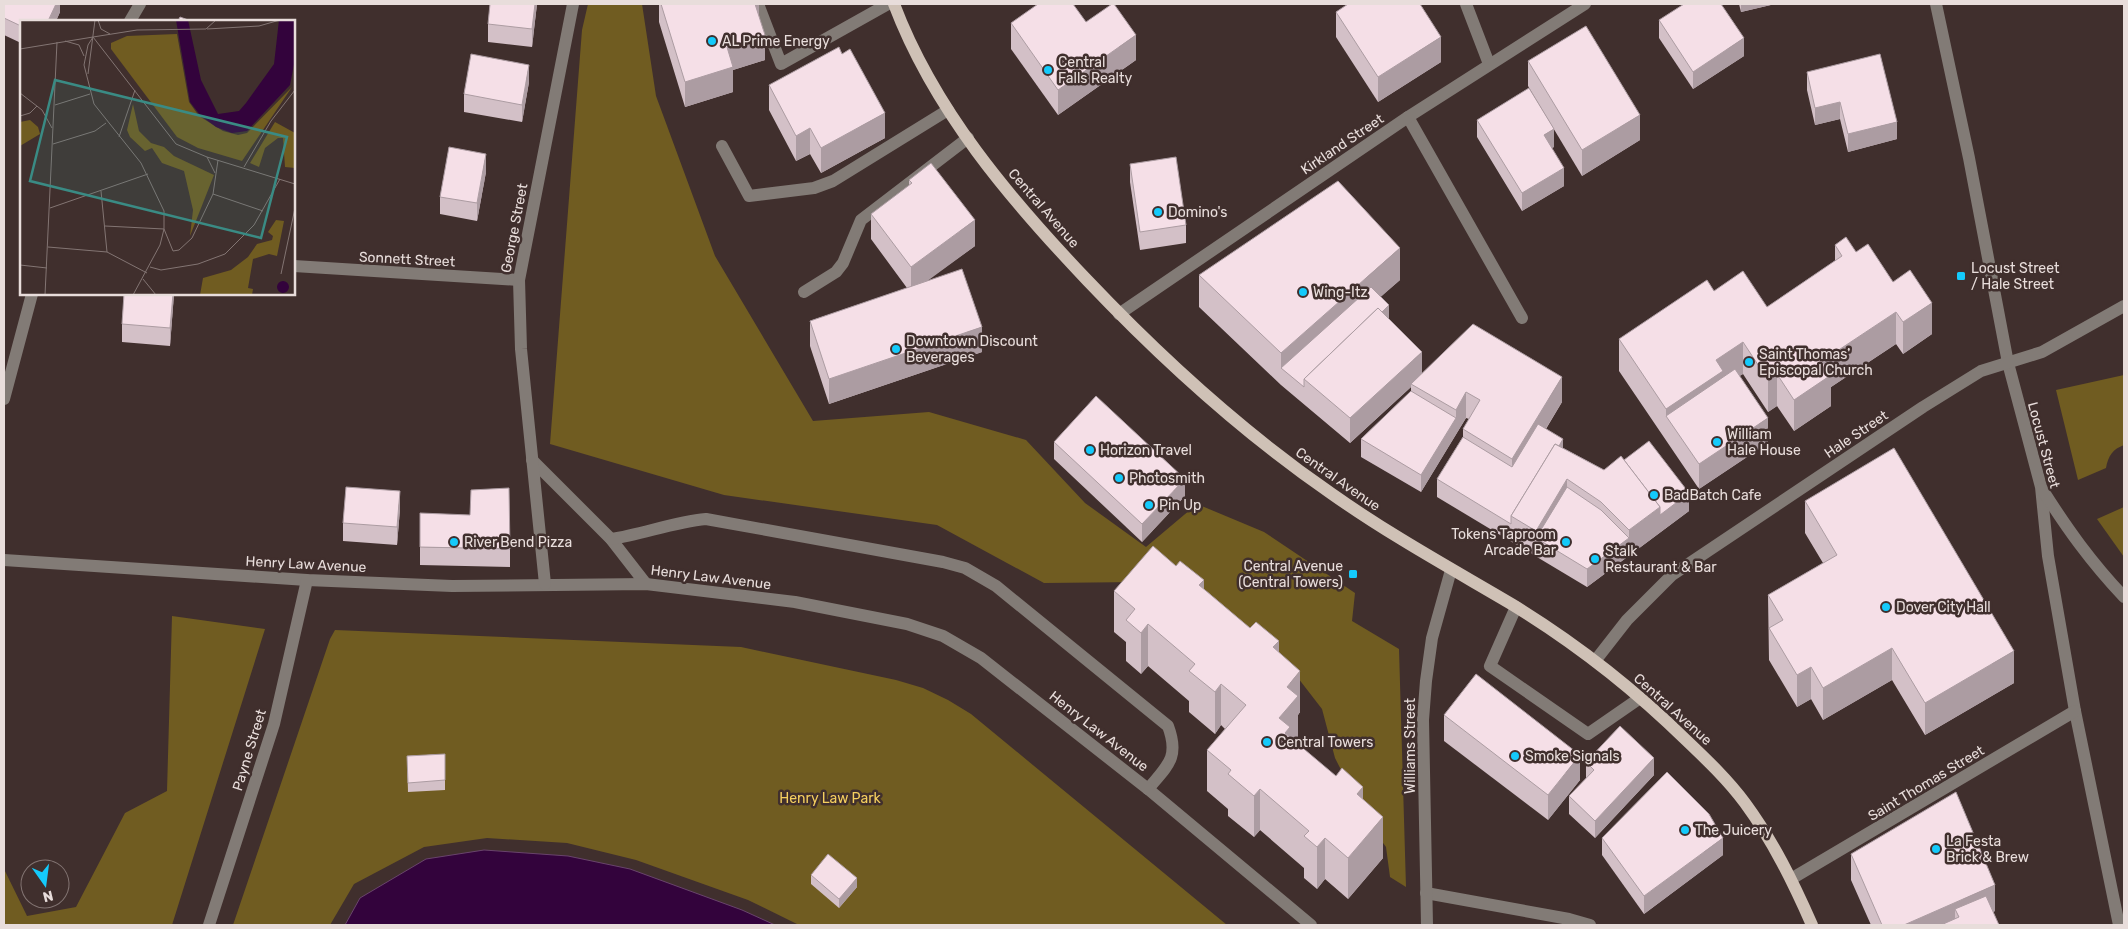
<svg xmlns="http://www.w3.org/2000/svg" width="2128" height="929" font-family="Rubik,sans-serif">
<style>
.green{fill:#705c21}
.water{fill:#33033c;stroke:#69446c}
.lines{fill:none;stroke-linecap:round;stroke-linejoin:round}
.minor{stroke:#827b76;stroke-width:12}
.major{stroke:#cfc1b6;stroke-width:12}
.wall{fill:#d3c0c7}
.shaded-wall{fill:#ac9ca2}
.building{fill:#f5dfe7;stroke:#ac9ca2}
.poi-dot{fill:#14cafb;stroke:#402f2d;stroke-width:2}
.labels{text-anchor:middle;stroke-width:5;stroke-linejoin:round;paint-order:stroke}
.poi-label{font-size:14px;fill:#e8dddb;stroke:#402f2d;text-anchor:start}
.street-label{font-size:14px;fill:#e8dddb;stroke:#402f2d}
.park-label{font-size:14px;fill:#f5cf5f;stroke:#402f2d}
.inset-road{fill:none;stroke:#837573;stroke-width:1}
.view{fill:#3a8b84;fill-opacity:0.15;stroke:#3a8b84;stroke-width:2.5}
.inset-edge{fill:none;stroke:#e8dddb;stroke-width:2.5}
</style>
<rect width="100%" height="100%" fill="#402f2d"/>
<g class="green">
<path d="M 588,4 L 642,4 L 656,96 L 715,256 L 813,421 L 929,412 L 1026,440 L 1085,503 L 1146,547 L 1197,504 L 1264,532 L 1355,593 L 1352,621 L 1399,649 L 1406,887 L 1390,877 L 1386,847 L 1367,821 L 1335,758 L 1322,709 L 1288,665 L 1140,582 L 1044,583 L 937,525 L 724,495 L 550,444 L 582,30 Z"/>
<path d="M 2124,375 L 2124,445 C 2113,449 2108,456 2106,468 L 2078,480 L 2056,390 Z"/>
<path d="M 2124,507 L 2124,557 L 2097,519 Z"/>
<path d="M 172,616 L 265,629 L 172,925 L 4,925 L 4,869 L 27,916 L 76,907 L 125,813 L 167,791 Z"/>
<path d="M 335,630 L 741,647 L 896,680 L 923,688 L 948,700 L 971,714 L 1227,925 L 799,925 L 748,900 L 636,860 L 567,843 L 487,838 L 424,847 L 354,884 L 330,925 L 233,925 L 330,639 Z"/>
</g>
<path class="water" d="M 484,850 L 568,856 L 630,869 L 742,910 L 775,925 L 345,925 L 360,898 L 426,859 Z"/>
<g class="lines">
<g class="minor">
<path d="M 758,4 L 781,64 L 888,4"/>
<path d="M 1466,4 L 1489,64"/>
<path d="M 1936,4 L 1969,158 L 2008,363 L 2041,487 L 2048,556 L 2075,711 L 2119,925"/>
<path d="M 130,21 L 140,4"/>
<path d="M 1408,117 L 1522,318"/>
<path d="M 722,146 L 749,196 L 814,188 L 833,181 L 948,110"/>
<path d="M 294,266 L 519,280"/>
<path d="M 804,292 L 836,272 L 843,263 L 861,220 L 968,138"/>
<path d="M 1119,314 L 1408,117 L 1585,4"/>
<path d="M 4,399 L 32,294"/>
<path d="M 532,460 L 611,539 L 646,584"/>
<path d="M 2042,489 C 2068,530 2091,562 2124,597"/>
<path d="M 611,539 C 643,534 674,522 706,519 L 943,562 L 965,568 L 996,586 L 1168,726 C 1180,758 1167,766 1148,789"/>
<path d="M 4,560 L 307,580 L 452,586 L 646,584 L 795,602 L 907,624 L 943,636 L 981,658 L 1148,789 L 1311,925"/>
<path d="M 545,584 L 521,349 L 519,280 L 573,4"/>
<path d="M 1516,607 L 1490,666 L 1588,734 L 1640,698"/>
<path d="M 1595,661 L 1627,620 L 1672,575 L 1923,407 L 1981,371 L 2042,352 L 2124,306"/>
<path d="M 1791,879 L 2075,711"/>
<path d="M 1426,893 L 1569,919 L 1590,925"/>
<path d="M 209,925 L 274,724 L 307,580"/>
<path d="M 1427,925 L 1423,720 L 1426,681 L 1432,638 L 1451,570"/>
</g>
<path class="major" d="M 894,4 C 934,110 1010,199 1087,280 C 1162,359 1242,432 1332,494 C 1390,535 1452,569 1513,605 C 1575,643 1634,689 1686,740 C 1707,760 1728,780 1745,803 C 1773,841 1793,882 1812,925"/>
</g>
<g class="wall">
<path d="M 4,4 L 60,4 L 60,12 L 56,21 L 21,21 L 21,43 L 4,35 Z"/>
<path d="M 537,4 L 532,47 L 488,42 L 488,24 Z"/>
<path d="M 659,4 L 759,4 L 759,16 L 765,60 L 733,70 L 733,92 L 685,107 L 659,22 Z"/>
<path d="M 1739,4 L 1775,4 L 1741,12 Z"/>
<path d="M 1336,12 L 1441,62 L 1378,102 L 1336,37 Z"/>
<path d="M 1659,20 L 1744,56 L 1693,89 L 1659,38 Z"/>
<path d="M 1086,22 L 1136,60 L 1058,115 L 1011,49 L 1011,23 Z"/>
<path d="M 1528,61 L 1640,140 L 1582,176 L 1528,86 Z"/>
<path d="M 1807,72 L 1897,139 L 1848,152 L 1840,119 L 1815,125 L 1807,90 Z"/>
<path d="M 529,82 L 522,122 L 464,112 L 464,94 Z"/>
<path d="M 769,85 L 885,138 L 821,173 L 810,154 L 796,161 L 769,110 Z"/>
<path d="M 1477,120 L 1554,147 L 1551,148 L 1564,186 L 1522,211 L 1477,137 Z"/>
<path d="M 1130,164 L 1186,225 L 1186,243 L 1140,250 L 1130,182 Z"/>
<path d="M 486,172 L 477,221 L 440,214 L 440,197 Z"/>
<path d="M 909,180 L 975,246 L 926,281 L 982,352 L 829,404 L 810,346 L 810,321 L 907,288 L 871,239 L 871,214 L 909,186 Z"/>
<path d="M 1835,245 L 1856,252 L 1893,282 L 1932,334 L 1903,354 L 1896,344 L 1831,387 L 1831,406 L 1794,431 L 1777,406 L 1768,412 L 1743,374 L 1739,376 L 1768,443 L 1699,489 L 1619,371 L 1619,339 L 1714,291 L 1767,307 L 1835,261 Z"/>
<path d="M 1199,275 L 1400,280 L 1380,297 L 1389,319 L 1422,374 L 1562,402 L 1546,429 L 1563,448 L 1604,470 L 1624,460 L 1689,511 L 1587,587 L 1437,497 L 1437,479 L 1463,437 L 1463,429 L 1469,419 L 1466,418 L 1421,492 L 1361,457 L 1361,439 L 1411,391 L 1411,387 L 1350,443 L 1281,385 L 1199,307 Z"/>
<path d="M 124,294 L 174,294 L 170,346 L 122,342 L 122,324 Z"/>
<path d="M 1054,442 L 1185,496 L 1142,542 L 1054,459 Z"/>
<path d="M 1805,501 L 2014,683 L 1925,735 L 1892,680 L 1823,720 L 1811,699 L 1797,707 L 1769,660 L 1768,595 L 1823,563 L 1805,533 Z"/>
<path d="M 400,509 L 397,545 L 343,541 L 343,523 Z"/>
<path d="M 420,547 L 510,549 L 510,567 L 420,565 Z"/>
<path d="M 1204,589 L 1279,653 L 1300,712 L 1298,715 L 1298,737 L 1294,741 L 1363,800 L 1383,858 L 1348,899 L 1325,879 L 1317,889 L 1304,878 L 1304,868 L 1260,830 L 1254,837 L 1228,816 L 1228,809 L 1207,791 L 1207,750 L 1225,729 L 1221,725 L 1215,734 L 1189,712 L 1189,701 L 1148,666 L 1141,674 L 1126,661 L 1126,642 L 1114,632 L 1114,591 Z"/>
<path d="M 1444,715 L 1580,780 L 1548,820 L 1444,741 Z"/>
<path d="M 445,754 L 445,790 L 408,792 L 407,756 Z"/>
<path d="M 1586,762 L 1654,775 L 1595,838 L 1569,814 L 1569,796 L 1586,779 Z"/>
<path d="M 1602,838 L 1723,855 L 1644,914 L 1602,855 Z"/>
<path d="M 1851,854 L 1995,911 L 1993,912 L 1999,925 L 1871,925 L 1851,880 Z"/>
<path d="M 811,875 L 857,887 L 839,908 L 811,884 Z"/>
</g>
<g class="shaded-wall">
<path d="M 56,4 L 60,4 L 60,12 L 56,21 L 48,21 Z"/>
<path d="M 535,4 L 537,4 L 532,47 L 532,29 Z"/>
<path d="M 752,4 L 759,4 L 759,18 Z"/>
<path d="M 1741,4 L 1775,4 L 1741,12 Z"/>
<path d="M 765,35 L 765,60 L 733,70 L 733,92 L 685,107 L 685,82 L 727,47 Z"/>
<path d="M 1136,35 L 1136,60 L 1058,115 L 1058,90 Z"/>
<path d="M 1441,37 L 1441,62 L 1378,102 L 1378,77 Z"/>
<path d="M 1744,38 L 1744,56 L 1693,89 L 1693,72 Z"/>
<path d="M 529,65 L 529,82 L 522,122 L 522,105 Z"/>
<path d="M 1840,102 L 1840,119 L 1815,125 L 1815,108 Z"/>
<path d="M 885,113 L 885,138 L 821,173 L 821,148 Z"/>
<path d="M 1640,115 L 1640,140 L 1582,176 L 1582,150 Z"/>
<path d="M 1897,122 L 1897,139 L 1848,152 L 1848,134 Z"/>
<path d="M 810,128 L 810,154 L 796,161 L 796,136 Z"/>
<path d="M 1554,129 L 1554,147 L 1544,153 L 1544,135 Z"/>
<path d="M 486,154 L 486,172 L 477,221 L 477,203 Z"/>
<path d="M 1564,168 L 1564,186 L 1522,211 L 1522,193 Z"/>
<path d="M 975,220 L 975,246 L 911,293 L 911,267 Z"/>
<path d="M 1400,248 L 1400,280 L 1291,376 L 1281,368 L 1281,353 Z"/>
<path d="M 173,294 L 174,294 L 170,346 L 170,328 Z"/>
<path d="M 1932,303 L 1932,334 L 1903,354 L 1903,322 Z"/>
<path d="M 1389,305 L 1389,323 L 1308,383 Z"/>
<path d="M 1896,312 L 1896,344 L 1831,387 L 1831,406 L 1794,431 L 1794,400 L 1822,361 Z"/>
<path d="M 982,327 L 982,352 L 829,404 L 829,379 Z"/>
<path d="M 1743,342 L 1743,374 L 1723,387 L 1666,416 L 1666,409 L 1716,360 Z"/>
<path d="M 1422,352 L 1422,378 L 1411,384 L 1411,387 L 1350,443 L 1350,418 Z"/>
<path d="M 1777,374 L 1777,406 L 1768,412 L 1768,380 Z"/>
<path d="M 1562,377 L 1562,402 L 1512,484 L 1512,459 Z"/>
<path d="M 1466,392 L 1466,418 L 1421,492 L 1421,475 L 1456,418 L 1456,410 Z"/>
<path d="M 1768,418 L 1768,443 L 1699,489 L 1699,464 Z"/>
<path d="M 1563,439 L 1563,457 L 1515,518 Z"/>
<path d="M 1185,479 L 1185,496 L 1142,542 L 1142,524 Z"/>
<path d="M 1567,479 L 1567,504 L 1536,538 L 1536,531 Z"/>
<path d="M 400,491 L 400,509 L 397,545 L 397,527 Z"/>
<path d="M 1689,493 L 1689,511 L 1587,587 L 1587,569 L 1629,538 L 1629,530 L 1660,507 Z"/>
<path d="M 1204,580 L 1204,622 L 1199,585 Z"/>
<path d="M 1148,624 L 1148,666 L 1141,674 L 1141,633 Z"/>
<path d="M 1279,641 L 1279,682 L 1273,647 Z"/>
<path d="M 1892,648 L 1892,680 L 1823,720 L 1823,688 Z"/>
<path d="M 2014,651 L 2014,683 L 1925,735 L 1925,703 Z"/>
<path d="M 1811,667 L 1811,699 L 1797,707 L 1797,675 Z"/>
<path d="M 1300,671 L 1300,712 L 1298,715 L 1298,737 L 1290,746 L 1279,718 L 1287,687 Z"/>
<path d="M 1221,684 L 1221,725 L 1215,734 L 1215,692 Z"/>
<path d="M 1580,755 L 1580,780 L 1548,820 L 1548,795 Z"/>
<path d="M 1654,758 L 1654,775 L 1595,838 L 1595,821 Z"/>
<path d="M 1363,787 L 1363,828 L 1357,794 Z"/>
<path d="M 1260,789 L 1260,830 L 1254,837 L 1254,796 Z"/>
<path d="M 1383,817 L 1383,858 L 1348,899 L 1348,858 Z"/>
<path d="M 1325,838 L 1325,879 L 1317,889 L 1317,847 Z"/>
<path d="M 1723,838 L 1723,855 L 1644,914 L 1644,896 Z"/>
<path d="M 857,878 L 857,887 L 839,908 L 839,899 Z"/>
<path d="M 1995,885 L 1995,911 L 1962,925 L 1955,909 L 1955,925 L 1904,925 Z"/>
</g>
<g class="building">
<path d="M 4,4 L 56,4 L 48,21 L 21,21 L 21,26 L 4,18 Z"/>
<path d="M 490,4 L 535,4 L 532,29 L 488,24 Z"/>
<path d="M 661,4 L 755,4 L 765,35 L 727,47 L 733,67 L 685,82 Z"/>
<path d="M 1038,4 L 1073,4 L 1086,22 L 1112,4 L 1114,4 L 1136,35 L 1058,90 L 1011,23 Z"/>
<path d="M 1348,4 L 1420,4 L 1441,37 L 1378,77 L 1336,12 Z"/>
<path d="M 1684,4 L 1721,4 L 1744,38 L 1693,72 L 1659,20 Z"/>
<path d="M 180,17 L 191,21 L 178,21 Z"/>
<path d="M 1586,26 L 1640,115 L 1582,150 L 1528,61 Z"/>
<path d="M 839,47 L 842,54 L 850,49 L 885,113 L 821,148 L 810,128 L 796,136 L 769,85 Z"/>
<path d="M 471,54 L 529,65 L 522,105 L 464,94 Z"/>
<path d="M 1880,54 L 1897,122 L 1848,134 L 1840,102 L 1815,108 L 1807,72 Z"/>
<path d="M 1529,88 L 1554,129 L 1544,135 L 1564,168 L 1522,193 L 1477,120 Z"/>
<path d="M 449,147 L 486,154 L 477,203 L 440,197 Z"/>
<path d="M 1176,157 L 1186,225 L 1140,232 L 1130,164 Z"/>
<path d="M 931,163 L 975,220 L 911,267 L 871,214 L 912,183 L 909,180 Z"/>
<path d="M 1338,181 L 1400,248 L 1281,353 L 1199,275 Z"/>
<path d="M 1846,237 L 1856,252 L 1868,244 L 1893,282 L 1910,270 L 1932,303 L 1903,322 L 1896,312 L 1822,361 L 1831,375 L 1794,400 L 1777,374 L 1768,380 L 1743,342 L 1716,360 L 1723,371 L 1666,409 L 1619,339 L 1707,280 L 1714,291 L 1743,271 L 1767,307 L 1842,256 L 1835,245 Z"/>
<path d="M 962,269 L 982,327 L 829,379 L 810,321 Z"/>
<path d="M 1371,287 L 1389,305 L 1382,312 L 1378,308 L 1304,379 L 1304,387 L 1281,368 Z"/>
<path d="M 124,294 L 173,294 L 170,328 L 122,324 Z"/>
<path d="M 1378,308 L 1422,352 L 1350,418 L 1304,379 Z"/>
<path d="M 1473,324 L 1562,377 L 1512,459 L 1463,429 L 1480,400 L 1466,392 L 1456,410 L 1411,384 Z"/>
<path d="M 1735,369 L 1768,418 L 1699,464 L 1666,416 Z"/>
<path d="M 1411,391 L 1456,418 L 1421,475 L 1361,439 Z"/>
<path d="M 1096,396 L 1185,479 L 1142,524 L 1054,442 Z"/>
<path d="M 1538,424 L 1563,439 L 1559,446 L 1555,444 L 1511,516 L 1511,524 L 1437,479 L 1463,437 L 1512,467 Z"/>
<path d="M 1649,441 L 1689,493 L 1660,515 L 1660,507 L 1624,460 Z"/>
<path d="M 1555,444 L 1604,470 L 1621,456 L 1660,507 L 1629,530 L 1601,502 L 1567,479 L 1536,531 L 1511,516 Z"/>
<path d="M 1894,448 L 2014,651 L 1925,703 L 1892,648 L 1823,688 L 1811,667 L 1797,675 L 1769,628 L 1783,620 L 1768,595 L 1837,555 L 1805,501 Z"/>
<path d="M 346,487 L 400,491 L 397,527 L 343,523 Z"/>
<path d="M 1567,487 L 1601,510 L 1629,538 L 1587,569 L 1536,538 Z"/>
<path d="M 509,488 L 510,549 L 420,547 L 420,513 L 470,515 L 471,490 Z"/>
<path d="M 1153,546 L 1176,566 L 1180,561 L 1204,580 L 1199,585 L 1250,628 L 1256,622 L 1279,641 L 1273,647 L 1300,671 L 1287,687 L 1298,696 L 1279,718 L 1290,727 L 1285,733 L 1336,776 L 1342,768 L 1363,787 L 1357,794 L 1383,817 L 1348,858 L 1325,838 L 1317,847 L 1304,836 L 1309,831 L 1260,789 L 1254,796 L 1228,774 L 1231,770 L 1207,750 L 1246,705 L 1221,684 L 1215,692 L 1189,671 L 1195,664 L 1148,624 L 1141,633 L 1126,620 L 1135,609 L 1114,591 Z"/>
<path d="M 1476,674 L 1580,755 L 1548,795 L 1444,715 Z"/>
<path d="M 1620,726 L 1654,758 L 1595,821 L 1569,796 L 1594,770 L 1586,762 Z"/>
<path d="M 445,754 L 445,780 L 408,783 L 407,756 Z"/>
<path d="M 1667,772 L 1709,814 L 1723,838 L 1644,896 L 1602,838 Z"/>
<path d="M 1956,792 L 1995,885 L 1904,925 L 1882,925 L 1851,854 Z"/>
<path d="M 828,854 L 857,878 L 839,899 L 811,875 Z"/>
<path d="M 1986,896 L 1999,925 L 1941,925 L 1959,917 L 1955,909 Z"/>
</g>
<g class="poi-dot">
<circle cx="712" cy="41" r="5"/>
<circle cx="1048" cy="70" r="5"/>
<circle cx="1158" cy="212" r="5"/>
<rect x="1956" y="271" width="10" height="10" rx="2.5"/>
<circle cx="1303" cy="292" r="5"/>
<circle cx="896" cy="349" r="5"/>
<circle cx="1749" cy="362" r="5"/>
<circle cx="1717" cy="442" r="5"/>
<circle cx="1090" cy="450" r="5"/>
<circle cx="1119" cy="478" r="5"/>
<circle cx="1654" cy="495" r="5"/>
<circle cx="1149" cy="505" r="5"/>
<circle cx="454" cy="542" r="5"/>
<circle cx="1566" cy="542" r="5"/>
<circle cx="1595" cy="559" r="5"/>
<rect x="1348" y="569" width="10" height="10" rx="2.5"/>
<circle cx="1886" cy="607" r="5"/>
<circle cx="1267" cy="742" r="5"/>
<circle cx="1515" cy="756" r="5"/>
<circle cx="1685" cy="830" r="5"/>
<circle cx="1936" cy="849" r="5"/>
</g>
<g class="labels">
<g class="poi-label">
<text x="722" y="46">AL Prime Energy</text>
<text x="1058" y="67">Central<tspan x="1058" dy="16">Falls Realty</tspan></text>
<text x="1168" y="217">Domino's</text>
<text x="1971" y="273">Locust Street<tspan x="1971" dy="16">/ Hale Street</tspan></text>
<text x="1313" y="297">Wing-Itz</text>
<text x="906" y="346">Downtown Discount<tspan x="906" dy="16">Beverages</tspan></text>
<text x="1759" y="359">Saint Thomas'<tspan x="1759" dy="16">Episcopal Church</tspan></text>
<text x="1727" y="439">William<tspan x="1727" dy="16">Hale House</tspan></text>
<text x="1100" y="455">Horizon Travel</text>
<text x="1129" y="483">Photosmith</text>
<text x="1664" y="500">BadBatch Cafe</text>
<text x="1159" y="510">Pin Up</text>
<text x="1556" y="539" text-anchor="end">Tokens Taproom<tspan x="1556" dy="16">Arcade Bar</tspan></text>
<text x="464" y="547">River Bend Pizza</text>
<text x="1605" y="556">Stalk<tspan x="1605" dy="16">Restaurant &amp; Bar</tspan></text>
<text x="1343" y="571" text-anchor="end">Central Avenue<tspan x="1343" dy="16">(Central Towers)</tspan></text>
<text x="1896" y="612">Dover City Hall</text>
<text x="1277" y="747">Central Towers</text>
<text x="1525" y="761">Smoke Signals</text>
<text x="1695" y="835">The Juicery</text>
<text x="1946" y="846">La Festa<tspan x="1946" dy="16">Brick &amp; Brew</tspan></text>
</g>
<g class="street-label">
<text transform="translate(1342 144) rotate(-34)" y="5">Kirkland Street</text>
<text transform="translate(1044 208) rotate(49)" y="5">Central Avenue</text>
<text transform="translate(514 228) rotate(-79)" y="5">George Street</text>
<text transform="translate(407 259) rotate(3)" y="5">Sonnett Street</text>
<text transform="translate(1856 434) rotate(-34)" y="5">Hale Street</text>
<text transform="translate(2044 445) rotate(75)" y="5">Locust Street</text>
<text transform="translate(1338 479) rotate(35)" y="5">Central Avenue</text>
<text transform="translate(306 564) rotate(3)" y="5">Henry Law Avenue</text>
<text transform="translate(711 577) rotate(7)" y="5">Henry Law Avenue</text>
<text transform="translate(1673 709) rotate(42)" y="5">Central Avenue</text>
<text transform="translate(1099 731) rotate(38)" y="5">Henry Law Avenue</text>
<text transform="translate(1410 746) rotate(-90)" y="5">Williams Street</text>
<text transform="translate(249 750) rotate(-73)" y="5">Payne Street</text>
<text transform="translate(1926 783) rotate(-31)" y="5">Saint Thomas Street</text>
</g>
<g class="park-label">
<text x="830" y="803">Henry Law Park</text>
</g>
</g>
<g transform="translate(20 20)">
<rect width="275" height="275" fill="#402f2d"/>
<path d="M 157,14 L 169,82 L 179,96 L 203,111 L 218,115 L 227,113 L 272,67 L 222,141 L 178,128 L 157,117 L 91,29 L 91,23 L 107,16 ZM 113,84 L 119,111 L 131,123 L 144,127 L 154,136 L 194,155 L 170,216 L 173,190 L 164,151 L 142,143 L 132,128 L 125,131 L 110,117 L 107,110 ZM 10,100 L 18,107 L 20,114 L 0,126 L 0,102 ZM 255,102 L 275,113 L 275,148 L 265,147 L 263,118 L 258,118 L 245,128 L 239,147 L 230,143 ZM 256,200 L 264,201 L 257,236 L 249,234 L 233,239 L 228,268 L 233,269 L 232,275 L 180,275 L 183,258 L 211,250 L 228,237 L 237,224 L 252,220 L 253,216 L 248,212 Z" fill="#705c21"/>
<path d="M 156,0 L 168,0 L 181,60 L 198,94 L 219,91 L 226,83 L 254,44 L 259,0 L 275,0 L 275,39 L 270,65 L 227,111 L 212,113 L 196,107 L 180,95 L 170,82 ZM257 267a6 6 0 1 1 12 0a6 6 0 1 1-12 0Z" fill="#33033c"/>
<path class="inset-road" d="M 78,0 L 81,9 L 90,14M 187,9 L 239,6 L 260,0M 73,17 L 68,25 L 64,45 L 74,84 L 121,143 L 144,191 L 144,209 L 140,225 L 113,275M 73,17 L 117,10 L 186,9 L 196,0M 45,21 L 59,25 L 64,36M 0,29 L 73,17 L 156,124 L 187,137 L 275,164M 68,54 L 75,0M 0,73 L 22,90 L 32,108M 35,85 L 70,74M 0,96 L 10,93 L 17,86M 99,117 L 115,70M 33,124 L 75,111 L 86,103M 187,137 L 195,153M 224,147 L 251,101 L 275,70M 81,171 L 87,232M 193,174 L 243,191M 30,188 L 128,154M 85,206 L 144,209 L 153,231 L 159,230 L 172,218 L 193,174 L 198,140M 28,227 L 87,232 L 127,253M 0,245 L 27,248M 130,247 L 141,250 L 178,244 L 205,234 L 234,205 L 260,159M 261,254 L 275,188M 123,259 L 136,275M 25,275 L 37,22"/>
<path class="view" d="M 35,60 L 267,117 L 241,218 L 10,161 Z"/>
<rect width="275" height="275" class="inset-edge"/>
</g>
<rect width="2128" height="929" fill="none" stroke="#e8dddb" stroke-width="10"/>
<g transform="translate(45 884) rotate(166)"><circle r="24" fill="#402f2d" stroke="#837573"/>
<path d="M0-4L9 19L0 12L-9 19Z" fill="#14cafb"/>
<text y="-8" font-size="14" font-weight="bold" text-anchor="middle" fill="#e8dddb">N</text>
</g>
</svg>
